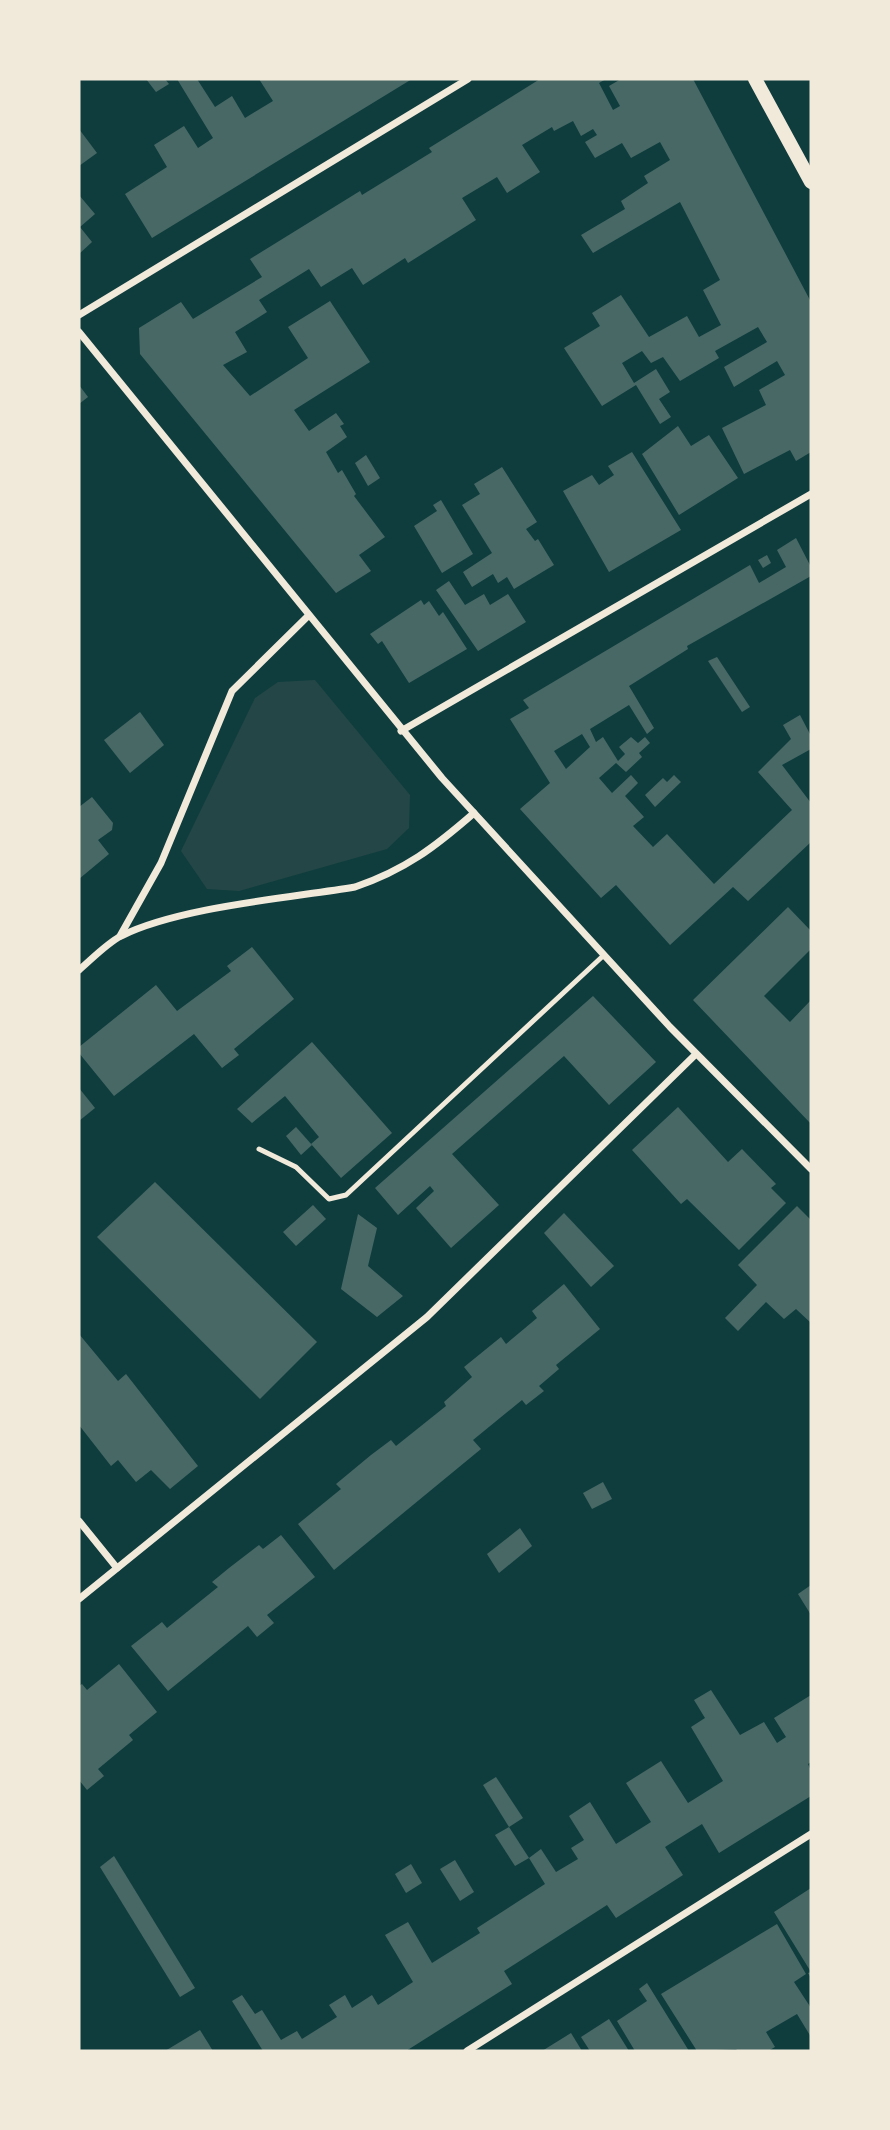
<svg xmlns="http://www.w3.org/2000/svg" width="890" height="2130" viewBox="0 0 890 2130" font-family="'Work Sans',sans-serif">
<rect width="100%" height="100%" fill="#0f3d3e"/>
<!-- green -->
<path fill="#244646" d="M315,680L410,795L409,828L387,849L239,891L207,889L181,851L255,698L278,682Z"/>
<!-- building -->
<g fill="#486865" fill-rule="evenodd">
<path d="M146,79H165L169,84L156,92Z"/>
<path d="M177,79H197L215,107L232,96L245,118L273,101L259,79H412L152,238L125,194L167,167L154,145L184,126L198,148L213,138Z"/>
<path d="M540,79H606L599,83L613,110L620,106L609,86L621,79H693L811,302V452L796,461L790,450L744,474L722,428L766,405L759,390L785,375L777,361L734,387L724,367L767,342L758,327L715,351L719,358L680,381L663,357L651,363L642,351L622,363L634,383L656,369L670,392L659,399L671,417L660,424L636,385L602,406L564,348L600,326L592,313L621,295L649,337L687,316L699,337L721,325L703,290L720,280L680,202L593,253L581,235L625,209L621,201L648,183L644,176L670,160L660,142L631,158L622,143L595,158L585,142L597,135L593,129L581,136L573,121L554,131L552,127L522,145L540,172L507,193L497,177L462,198L476,220L408,263L405,258L363,285L352,268L321,287L309,269L259,300L267,312L235,332L247,352L223,365L250,396L308,358L288,327L330,301L370,362L294,410L309,431L336,413L344,424L340,426L347,437L326,452L338,473L342,470L356,494L354,496L385,537L359,555L371,571L336,593L140,354L139,328L181,302L193,319L262,277L250,259L360,191L362,195L432,152L429,148Z"/>
<path d="M79,129L97,153L79,166Z"/>
<path d="M79,195L95,214L80,227L92,242L79,254Z"/>
<path d="M79,385L88,397L79,404Z"/>
<path d="M678,426L691,446L709,435L738,478L679,515L642,454Z"/>
<path d="M632,452L681,530L609,572L563,491L592,475L599,485L614,475L608,466Z"/>
<path d="M366,455L380,478L368,486L355,463Z"/>
<path d="M502,467L537,522L526,529L535,541L538,539L554,565L514,589L507,577L498,583L493,574L472,587L463,572L492,553L462,505L480,494L474,484Z"/>
<path d="M441,500L473,554L442,573L414,526L437,511L433,505Z"/>
<path d="M796,538L811,567V576L687,646L688,649L629,686L654,728L647,734L629,705L590,729L596,742L603,737L618,761L625,754L619,747L631,737L638,743L645,737L650,743L639,753L642,757L626,772L616,763L599,778L612,793L631,775L638,783L625,796L644,817L633,826L653,847L667,834L714,884L792,810L758,772L791,739L783,725L800,715L811,736V749L782,765L811,803V842L748,901L733,887L670,945L616,885L601,898L520,809L550,783L510,719L529,708L523,700L750,565L759,583L786,567L777,550ZM582,734L590,747L566,769L554,751Z"/>
<path d="M767,555L771,563L763,568L758,560Z"/>
<path d="M449,581L465,605L484,594L490,605L508,594L526,622L478,651L436,590Z"/>
<path d="M421,600L424,605L429,601L439,616L443,612L467,649L409,683L382,641L378,644L370,634Z"/>
<path d="M717,657L750,707L742,712L708,661Z"/>
<path d="M140,712L164,745L130,773L104,740Z"/>
<path d="M674,775L681,782L655,807L645,795L663,778L667,782Z"/>
<path d="M92,797L113,823L112,830L98,840L109,854L79,879V807Z"/>
<path d="M788,907L811,931V949L764,996L790,1022L811,1000V1124L693,1000Z"/>
<path d="M252,947L294,999L234,1049L239,1055L222,1068L194,1034L114,1096L79,1053V1047L156,985L177,1011L231,971L227,966Z"/>
<path d="M593,996L656,1062L609,1105L564,1056L452,1154L499,1205L451,1248L416,1208L434,1191L430,1186L398,1215L375,1188Z"/>
<path d="M312,1042L392,1133L341,1178L311,1144L319,1137L285,1096L252,1123L237,1109Z"/>
<path d="M79,1088L95,1108L79,1121Z"/>
<path d="M678,1107L728,1162L742,1149L776,1184L771,1188L786,1203L739,1250L687,1199L681,1204L632,1150Z"/>
<path d="M296,1127L312,1145L301,1155L286,1136Z"/>
<path d="M155,1182L317,1342L260,1399L97,1237Z"/>
<path d="M313,1205L326,1219L296,1246L283,1232Z"/>
<path d="M797,1206L811,1220V1323L796,1309L784,1319L766,1302L738,1331L725,1318L757,1285L738,1265Z"/>
<path d="M564,1213L614,1266L591,1287L544,1233Z"/>
<path d="M358,1214L377,1228L368,1266L403,1296L377,1317L341,1289Z"/>
<path d="M564,1284L600,1329L556,1365L559,1369L539,1386L544,1391L526,1405L522,1400L473,1440L481,1449L334,1570L298,1524L341,1489L336,1484L371,1455L391,1440L396,1446L446,1406L444,1402L472,1377L464,1367L501,1337L506,1344L537,1318L532,1311Z"/>
<path d="M79,1334L118,1381L126,1374L198,1466L170,1489L151,1470L136,1482L118,1460L111,1466L79,1425Z"/>
<path d="M603,1482L612,1499L592,1509L583,1493Z"/>
<path d="M520,1528L532,1546L499,1573L487,1554Z"/>
<path d="M281,1535L315,1577L267,1615L274,1623L257,1637L248,1626L168,1691L131,1646L162,1622L167,1628L218,1587L212,1582L229,1568L259,1545L263,1549Z"/>
<path d="M811,1585V1615L798,1594Z"/>
<path d="M119,1664L157,1712L129,1735L133,1740L98,1769L104,1776L87,1790L79,1780V1686L82,1684L87,1690Z"/>
<path d="M711,1690L740,1735L764,1722L777,1743L786,1737L774,1718L811,1695V1762L808,1764L811,1771V1796L719,1853L702,1824L665,1847L683,1875L616,1918L607,1905L504,1971L512,1984L406,2051H263L232,2001L242,1995L255,2014L262,2010L281,2040L297,2031L302,2039L337,2017L329,2005L345,1995L352,2008L372,1995L378,2005L413,1982L385,1935L408,1922L432,1963L480,1933L477,1928L545,1884L529,1858L541,1849L556,1872L578,1859L571,1848L584,1840L569,1816L590,1802L616,1844L651,1822L626,1783L661,1761L688,1803L723,1781L691,1727L705,1718L694,1700Z"/>
<path d="M496,1777L523,1818L509,1827L483,1785Z"/>
<path d="M509,1827L529,1858L515,1866L495,1835Z"/>
<path d="M114,1856L195,1988L180,1997L100,1867Z"/>
<path d="M455,1860L474,1892L460,1901L440,1869Z"/>
<path d="M411,1864L422,1883L406,1893L395,1874Z"/>
<path d="M811,1888V1978L808,1973L811,1972L774,1912Z"/>
<path d="M777,1924L806,1974L794,1982L811,2008V2037L797,2014L766,2032L775,2047L768,2051H738L736,2049L697,2051L661,1994Z"/>
<path d="M647,1983L689,2051H635L617,2021L647,2001L639,1989Z"/>
<path d="M609,2019L629,2051H590L581,2037Z"/>
<path d="M200,2030L213,2051H165Z"/>
<path d="M571,2033L582,2051H542Z"/>
</g>
<g fill="none" stroke-linecap="round" stroke-linejoin="round">
<!-- service -->
<path stroke="#f1e9da" stroke-width="5" d="M259,1149L296,1167L329,1199L346,1195L604,955"/>
<!-- minor -->
<g stroke="#f1e9da" stroke-width="7">
<path d="M79,315L468,79"/>
<path d="M79,332L442,778L670,1027L811,1169"/>
<path d="M401,731L811,494"/>
<path d="M120,936L161,863L232,691L308,616"/>
<path d="M79,970C92,959 106,944 121,936C179,907 289,898 355,887C405,870 435,847 474,813"/>
<path d="M79,1521L117,1568"/>
<path d="M79,1599L427,1317L696,1054"/>
<path d="M467,2051L811,1834"/>
</g>
<!-- secondary -->
<path stroke="#f1e9da" stroke-width="14" d="M755,79L811,182"/>
</g>
<!-- border -->
<rect width="890" height="2130" fill="none" stroke="#f1e9da" stroke-width="161"/>
</svg>
